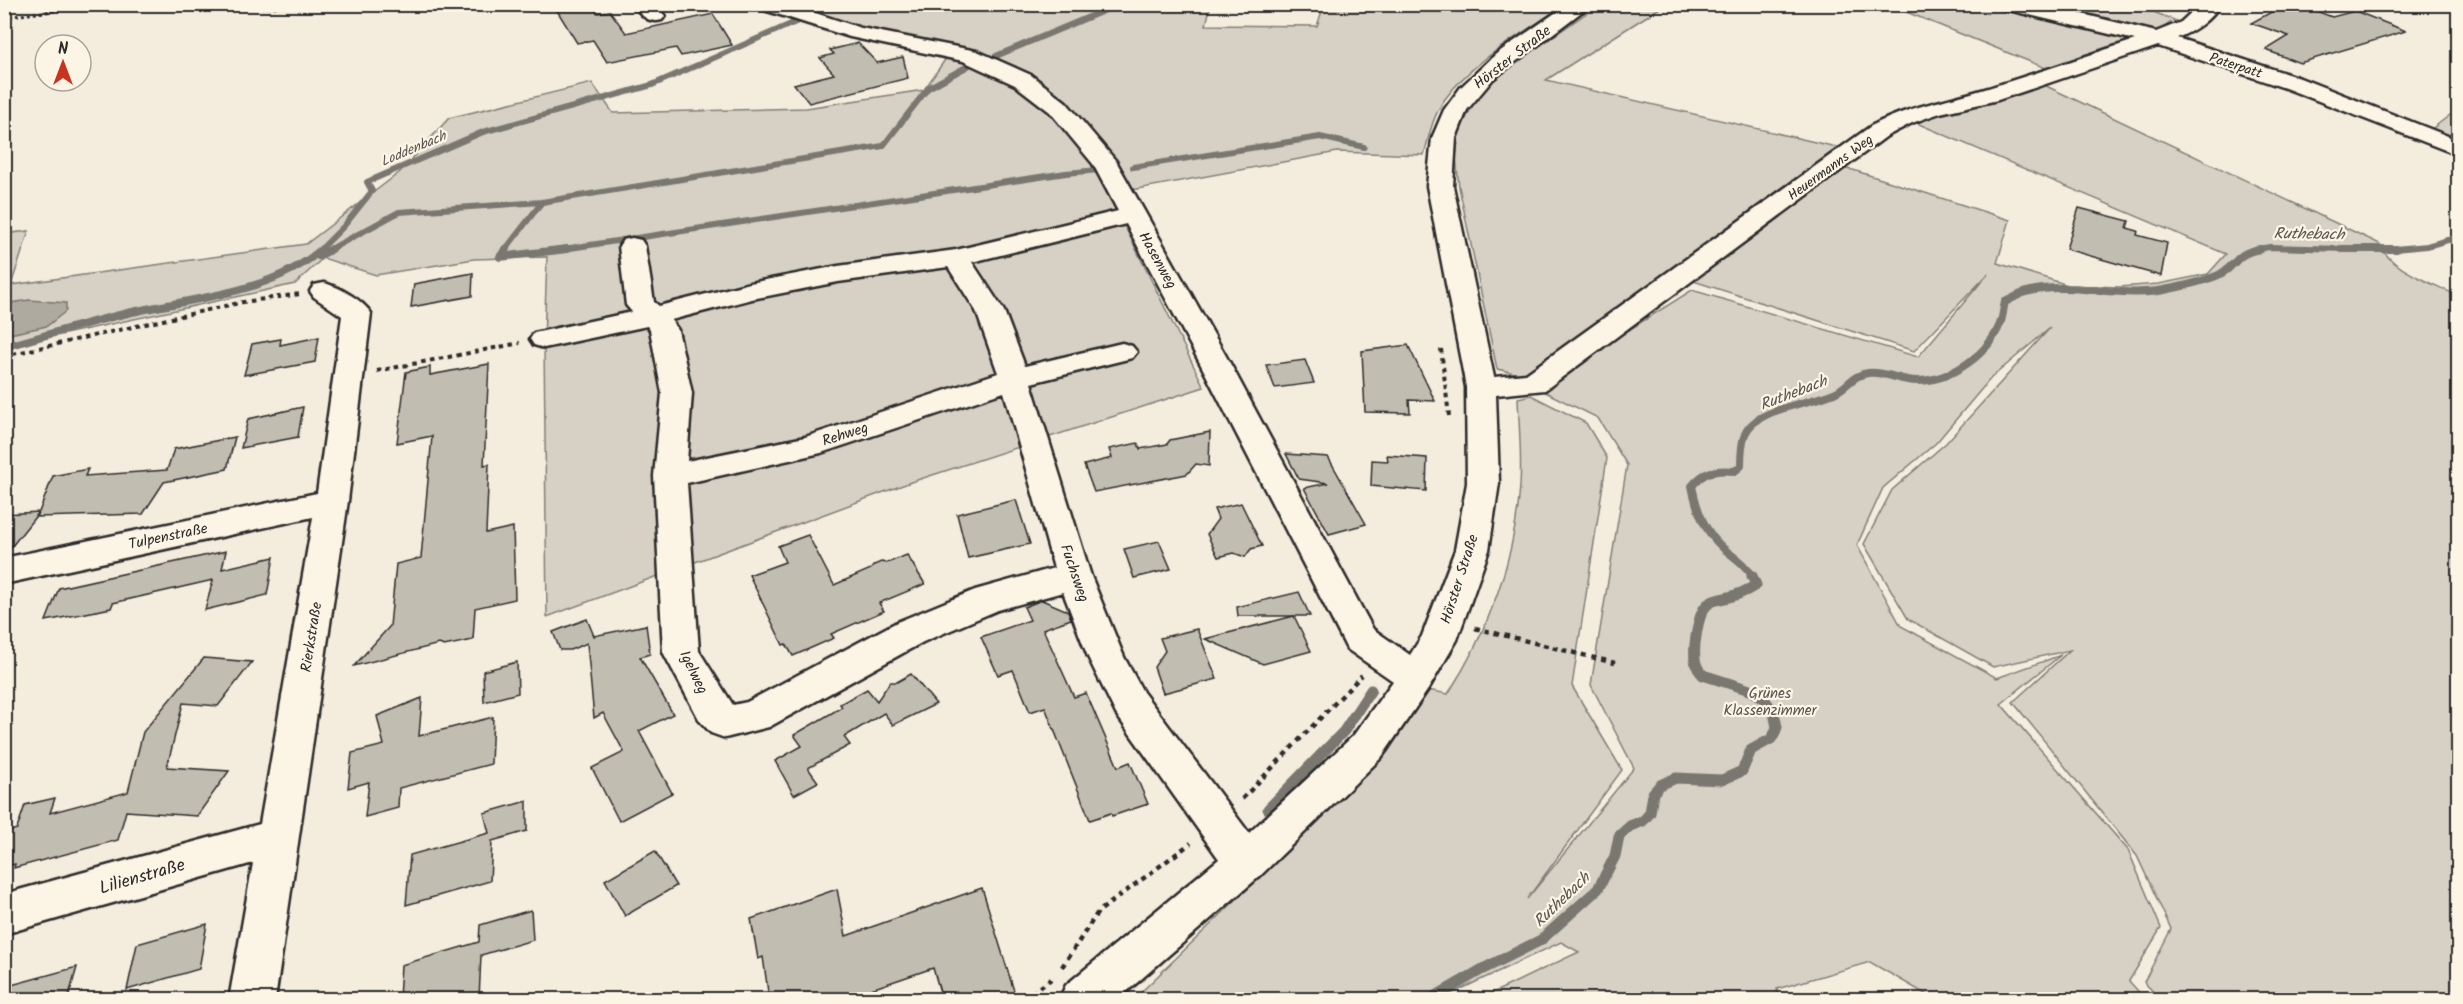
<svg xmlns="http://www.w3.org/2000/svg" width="2463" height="1004" viewBox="0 0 2463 1004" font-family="Kalam,sans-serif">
<rect width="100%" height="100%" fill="#f4edde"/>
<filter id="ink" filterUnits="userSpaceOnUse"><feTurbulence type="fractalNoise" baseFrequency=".0167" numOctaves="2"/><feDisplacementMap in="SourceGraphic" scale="12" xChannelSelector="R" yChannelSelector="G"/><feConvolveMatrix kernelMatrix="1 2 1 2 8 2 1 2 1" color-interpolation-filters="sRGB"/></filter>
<g filter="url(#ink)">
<!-- green -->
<g fill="#d6d1c4" stroke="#807e78" stroke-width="1.5">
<path d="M1211,4L1206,25L1317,26L1324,5H1564C1524,33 1474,59 1445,99C1433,115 1429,136 1424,155L1337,152L1132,190L1037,82L994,58L957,46L951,47L862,31L777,5Z"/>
<path d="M1666,4L1546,80L1841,148L1524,375L1497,369L1459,187L1456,157L1459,132L1474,103L1486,87L1511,66L1598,5Z"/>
<path d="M1889,5H2136L2174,20L2157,32L2148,31L2139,39L2048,69Z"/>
<path d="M949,54L1019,84L1052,110L1094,164L1204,387L911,482L547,617L544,342L547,257L474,259L376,275L323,258L295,284L5,347L4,234L29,231L11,285L306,244L400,172L449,118L592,83L613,113L806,108L924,90Z"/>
<path d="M2042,84L2380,244C2388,269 2435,284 2458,296V999H2160L2144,982L2171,929L2137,856L2013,702L2070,650L1993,667L1908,619L1864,544L1892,490L1946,443L2050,328L1991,378L1936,443L1883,488L1857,545L1901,626L1997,678L2061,655L2001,704L2128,850L2161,928L2129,981L2145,999H1934L1870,962L1777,989L1778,999H1480L1579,952L1561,942L1440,999L1133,1000L1388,752L1428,690L1448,694C1488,632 1515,560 1520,486C1522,457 1519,427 1518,398L1531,395L1586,423L1607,458L1572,686L1622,770L1527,899L1634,768L1591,685L1627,465L1598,418L1537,388L1692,290L1918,357L1988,274L1914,351L1687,279L1838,168L1853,170L2010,220L1997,263L2068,285L2119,287L2159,284L2208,274L2226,254L1914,122L1942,111Z"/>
<path d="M2458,109V143L2429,131Z"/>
</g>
<!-- water -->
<path fill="#afaaa0" stroke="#7a7771" stroke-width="1.5" d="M29,300L66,303V311L47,326L5,335V304Z"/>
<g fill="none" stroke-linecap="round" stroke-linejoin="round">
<!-- stream-far2 -->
<g stroke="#7a7771" stroke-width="6">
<path d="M809,16L832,4"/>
<path d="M996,56L1120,4"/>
<path d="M1133,167L1320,137L1364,147"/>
<path d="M320,250L344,226L372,191L367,182L483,132L652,85L798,21"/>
<path d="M329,250L399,212L542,202L883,146L928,88L968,66"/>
<path d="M505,250L542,202"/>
<path d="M557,250L1066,173L1099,170"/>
<path d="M2251,250L2270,247L2384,250L2427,246L2458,237"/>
</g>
<!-- stream-far1 -->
<g stroke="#7a7771" stroke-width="8">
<path d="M506,249L500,257L567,249"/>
<path d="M2341,249H2396"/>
<path d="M319,256L332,249"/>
<path d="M4,347C47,335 89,322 132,312C195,298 272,293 322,249"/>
<path d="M1753,577C1745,564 1734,557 1723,548C1704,531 1697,510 1692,486C1704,471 1716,469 1735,471L1741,466C1741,456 1741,444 1745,434C1756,408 1809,404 1834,393C1847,388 1852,375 1868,373C1885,371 1900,381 1917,381C1950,381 1988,355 2000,324C2003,317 2003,309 2005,302C2012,299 2019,294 2026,292C2072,280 2122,300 2169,289C2180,287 2213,279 2222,273C2239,263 2234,254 2260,249"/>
</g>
<!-- stream -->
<g stroke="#7a7771" stroke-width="11">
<path d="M1268,809L1344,731L1371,690"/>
<path d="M1429,1000L1481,970L1541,940L1598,889L1615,856L1619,836L1630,826L1643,821L1650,813L1653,793L1660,785L1676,778L1722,780L1742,771L1751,750L1771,739L1774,735L1777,727L1774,713L1765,700L1753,691L1703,675C1694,666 1694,656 1695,644C1702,582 1717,611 1756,585L1752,576"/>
</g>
</g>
<!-- building -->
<g fill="#c2bdb1" stroke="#2b2b2b" stroke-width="1.5">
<path d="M553,4H592L598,13L610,11L626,33L713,14L732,45L681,56L676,48L607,62L593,40L577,43Z"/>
<path d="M2286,4H2298L2332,17L2355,11L2406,31L2300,63L2266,50L2289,36L2251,23Z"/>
<path d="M858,43L877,63L903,57L908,78L809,103L794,84L834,74L820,58L834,54L830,50Z"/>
<path d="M2079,208L2129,221L2127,228L2138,231L2137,235L2167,243L2161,276L2066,249Z"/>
<path d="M473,273L472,296L411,307L414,284Z"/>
<path d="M319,337L315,362L244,375L252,344L281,339L280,345Z"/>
<path d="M1408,345L1435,401L1409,400L1410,413L1365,412L1362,351Z"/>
<path d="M1305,360L1314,383L1275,388L1266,365Z"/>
<path d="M489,364L484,465L489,464L486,533L513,527L515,599L475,608L473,640L444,646L439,644L354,666L390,626L396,564L421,558L432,436L397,443L406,372L430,367V375Z"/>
<path d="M303,407L298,437L241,448L248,419Z"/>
<path d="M1210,432L1209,466L1196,464L1187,474L1094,492L1084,465L1112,458L1109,449L1138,443L1140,449L1167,444L1170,440Z"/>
<path d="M235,437L227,469L164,482L143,514L37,517L39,512L4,556V514L39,512L53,476L88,469L85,476L167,470L174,449Z"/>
<path d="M1286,454L1328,457L1366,524L1329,534L1304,488L1328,483L1299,479Z"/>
<path d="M1387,455L1427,458L1426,491L1371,486L1372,460L1388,461Z"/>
<path d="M1016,500L1030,544L968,558L957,514Z"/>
<path d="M1241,503L1262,546L1251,549L1245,557L1234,553L1218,557L1207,534L1218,519L1214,509Z"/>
<path d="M808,535L834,585L871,569L874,565L881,562L887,563L907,555L925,584L879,603L884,611L831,634L834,638L793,656L786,644L783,645L749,575L785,562L778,546Z"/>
<path d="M1159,541L1171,569L1134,578L1124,549Z"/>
<path d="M226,551L222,569L274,557L267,595L205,610L213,580L113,603L111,608L46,621L59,588Z"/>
<path d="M1299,592L1310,616H1238L1237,607Z"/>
<path d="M1042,600L1068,611L1071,619L1043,629L1074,697L1086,693L1118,767L1130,762L1148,804L1112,816L1111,813L1090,820L1045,707L1030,712L1013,670L998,675L981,637L1030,620L1024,607Z"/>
<path d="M1294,616L1311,651L1263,664L1205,639Z"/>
<path d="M587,619L594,636L646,625L650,654L640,657L673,714L639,731L672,793L619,821L592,768L624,752L603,713L594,718L587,643L570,650H560L553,632Z"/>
<path d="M1197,629L1217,679L1163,693L1154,667L1165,651L1160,638Z"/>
<path d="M204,658L252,662L218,706L183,703L167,767L229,771L197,816L126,811L118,840L14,868L15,864L4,867V833L17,829L25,805L55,798L50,813L128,792L143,732Z"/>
<path d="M517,662L518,693L484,702L483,671Z"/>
<path d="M911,674L936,704L893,725L884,713L844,737L850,745L808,768L818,782L794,795L775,761L802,746L794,735L842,707L840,704L867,689L877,701L890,682H897Z"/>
<path d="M422,698L419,736L493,717L491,764L399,788L398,808L365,817L369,782L348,788L352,753L384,745L377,716Z"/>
<path d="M527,801V831L492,841L490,881L406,905L410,855L489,833L484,813Z"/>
<path d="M655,851L676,886L625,916L605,880Z"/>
<path d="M982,888L1015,994L999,999H942L933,968L842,999H769L763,957L758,959L751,919L837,889L846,936Z"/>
<path d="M531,910L533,940L481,955L479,999H399L401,965L479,942L480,925Z"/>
<path d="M207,924L199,969L127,990L137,944Z"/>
<path d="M77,967L68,999H4V987Z"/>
</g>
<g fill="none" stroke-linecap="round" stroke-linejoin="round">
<defs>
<g id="minor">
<path d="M633,4H655L665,16L662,20C648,24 641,15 633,4Z"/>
<path d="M755,4H788L861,28L977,51L1031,75L1066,102L1116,161L1231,365L1373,629L1410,655L1422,636L1455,550L1467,483L1466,387L1427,186L1432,138L1444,110L1461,87L1496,54L1568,4H1592L1493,79L1467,110L1456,138L1453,186L1494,377L1526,374L1871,126C1912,105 1942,102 1985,89C2035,74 2085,56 2135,40L2000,8L1997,4H2041L2156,32L2181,22L2200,4H2221C2209,21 2196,30 2177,38L2300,78L2458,140V155L2285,88L2158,46L1998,100L1940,113L1912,123L1887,136L1545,390L1496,395L1499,483L1489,550L1457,640L1429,688L1381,758L1261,875L1117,1000H1059L1066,985L1219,859L1116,714L1088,657L1063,592L998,610L923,642L769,727L725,738L711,733L700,721L663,652L654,476L662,393L650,330L647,326L544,348L534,345L530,339L534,333L632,312L626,305L619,246L623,240L632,238L641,240L645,246L654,302L659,306L750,283L838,266L956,250L1118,211L1093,164L1050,112L1015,85L963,61L850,37L758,8ZM1126,224L1201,365L1347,649L1393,681L1353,736L1249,833L1143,692L1124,657L1091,576L1031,383L1132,358L1137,352L1132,346L1122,343L1025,366L1004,311L972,262ZM948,267L976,311L998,373L805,437L687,461L692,393L678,330L671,320L752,299L838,282ZM1004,392L1054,568L975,590L897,622L747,702L733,705L699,651L687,483L821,453Z"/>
<path d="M324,283C340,287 362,300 371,313L348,501L275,1000H229L253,863L4,934V894L260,824L313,517L4,584V558L317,493L342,316L314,297L310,291L314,285Z"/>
</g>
</defs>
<!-- minor casing -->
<use href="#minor" stroke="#2b2b2b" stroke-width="5"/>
<!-- path-far2 -->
<path stroke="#2b2b2b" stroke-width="3" stroke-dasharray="3 3" stroke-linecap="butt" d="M4,17L61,10L444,4"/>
<!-- path-far1 -->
<g stroke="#2b2b2b" stroke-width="4" stroke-dasharray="4.5 4.5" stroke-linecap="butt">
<path d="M1441,349L1449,416"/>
<path d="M4,356L243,302L300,294"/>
<path d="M377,371L520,343"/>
</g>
<!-- path -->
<g stroke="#2b2b2b" stroke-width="4.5" stroke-dasharray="5 5" stroke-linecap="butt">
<path d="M1475,628L1615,663"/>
<path d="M1242,799L1362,675"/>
<path d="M1062,967L1098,912L1191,843"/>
<path d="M1024,1000L1051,979"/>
</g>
<!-- minor -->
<use href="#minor" fill="#fcf5e5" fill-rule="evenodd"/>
</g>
</g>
<g text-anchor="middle" stroke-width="4.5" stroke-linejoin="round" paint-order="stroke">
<!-- far-street labels -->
<g font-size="14" fill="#2b2b2b" stroke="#fcf5e5">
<text transform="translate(2236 65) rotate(18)" y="5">Paterpatt</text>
<text transform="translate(1830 167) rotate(-36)" y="5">Heuermanns Weg</text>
</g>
<!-- far-water labels -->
<g font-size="14" font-style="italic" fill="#595754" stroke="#fcf5e5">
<text transform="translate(413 148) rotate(-23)" y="5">Loddenbach</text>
</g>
<!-- street labels -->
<g font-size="15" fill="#2b2b2b" stroke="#fcf5e5">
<text transform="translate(1512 57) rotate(-38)" y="5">Hörster Straße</text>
<text transform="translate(1158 260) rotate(61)" y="5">Hasenweg</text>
<text transform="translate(845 434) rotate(-18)" y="5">Rehweg</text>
<text transform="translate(168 536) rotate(-12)" y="5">Tulpenstraße</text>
<text transform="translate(1075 573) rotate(71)" y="5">Fuchsweg</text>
<text transform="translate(1459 579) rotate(-72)" y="5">Hörster Straße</text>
<text transform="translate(311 637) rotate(-81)" y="5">Rierkstraße</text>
<text transform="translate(694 672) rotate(64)" y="5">Igelweg</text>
</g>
<!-- park labels -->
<g font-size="15" fill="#565451" stroke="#fcf5e5">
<text x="1770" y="698">Grünes<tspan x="1770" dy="17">Klassenzimmer</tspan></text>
</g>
<!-- water labels -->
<g font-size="16" font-style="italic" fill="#595754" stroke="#fcf5e5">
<text transform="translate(2309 233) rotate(1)" y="6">Ruthebach</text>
<text transform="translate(1793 392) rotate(-21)" y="6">Ruthebach</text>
<text transform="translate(1561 899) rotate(-44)" y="6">Ruthebach</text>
</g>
<!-- near-street labels -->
<g font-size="18" fill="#2b2b2b" stroke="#fcf5e5">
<text transform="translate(142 876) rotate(-16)" y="6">Lilienstraße</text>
</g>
</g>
<!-- margin -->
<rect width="2463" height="1004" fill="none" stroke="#fcf5e5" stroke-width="24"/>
<rect x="12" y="12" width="2439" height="980" fill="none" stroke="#2b2b2b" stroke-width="2" filter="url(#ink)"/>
<!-- north arrow -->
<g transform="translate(63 63)"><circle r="28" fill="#fcf5e5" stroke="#a8a49b" stroke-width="1.5"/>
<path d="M0-4.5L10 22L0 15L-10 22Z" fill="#c8321e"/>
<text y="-9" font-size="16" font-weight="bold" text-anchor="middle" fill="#2b2b2b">N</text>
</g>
</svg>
